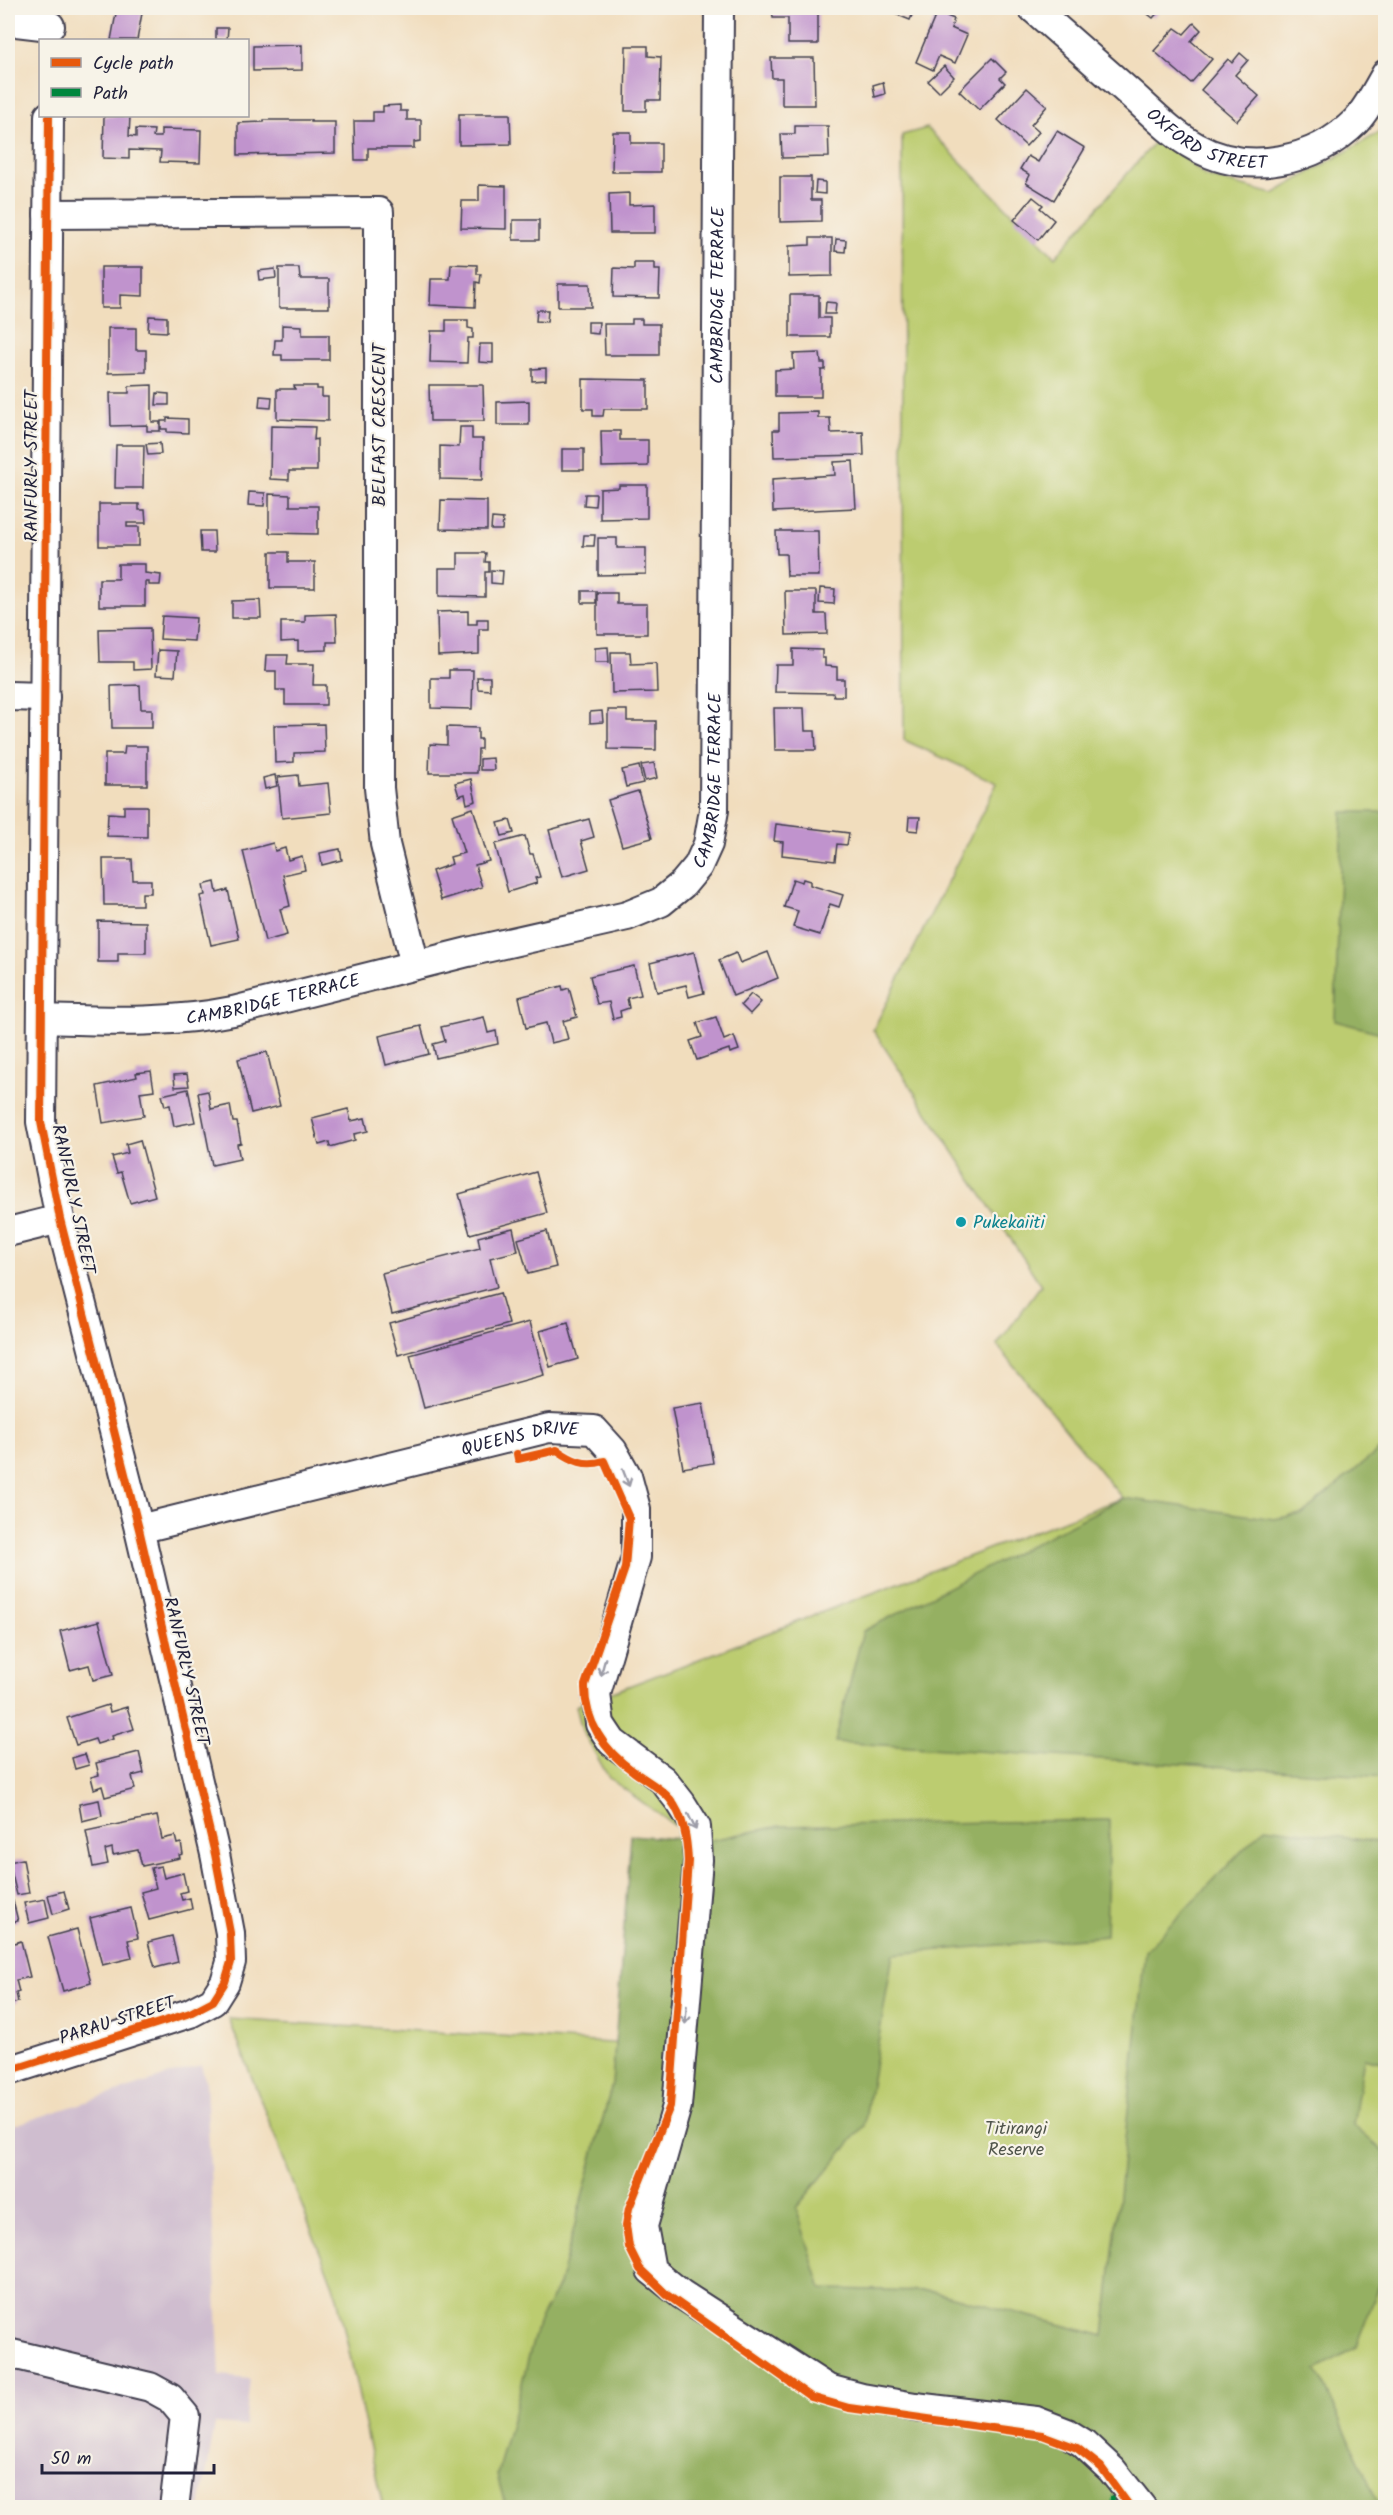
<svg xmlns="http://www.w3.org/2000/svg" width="1393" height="2515" viewBox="0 0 1393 2515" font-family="Kalam,sans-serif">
<rect width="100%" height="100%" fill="#f7f3e8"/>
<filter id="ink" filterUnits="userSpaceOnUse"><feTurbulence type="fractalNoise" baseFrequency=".0167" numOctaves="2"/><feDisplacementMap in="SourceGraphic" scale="12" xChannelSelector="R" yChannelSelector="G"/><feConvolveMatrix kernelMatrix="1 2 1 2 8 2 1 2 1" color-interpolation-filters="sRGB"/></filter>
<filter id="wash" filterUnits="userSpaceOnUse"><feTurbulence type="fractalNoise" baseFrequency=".008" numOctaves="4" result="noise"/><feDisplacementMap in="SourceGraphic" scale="24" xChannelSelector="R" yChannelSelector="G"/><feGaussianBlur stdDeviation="1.35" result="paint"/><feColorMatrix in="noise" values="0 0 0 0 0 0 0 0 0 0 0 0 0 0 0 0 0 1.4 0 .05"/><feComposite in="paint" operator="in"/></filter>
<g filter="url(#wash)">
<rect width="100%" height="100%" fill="#f1ddbd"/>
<!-- industrial -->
<path fill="#cfbdcf" d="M201,2065L206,2083L220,2376L250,2379L245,2426L215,2424L200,2507H8V2127Z"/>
<!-- green -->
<path fill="#bccc6f" stroke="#6f7755" stroke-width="1.5" d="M927,128L1055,257L1160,136L1205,176L1273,194L1385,129V2507H383L337,2296L229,2019L658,2046L678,1828L609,1778L582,1730L576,1706L1122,1498L997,1345L1041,1285L873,1030L997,783L904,740L902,135Z"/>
<!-- forest -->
<g fill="#95b062" stroke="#5c694e" stroke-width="1.5">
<path d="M1342,812H1385V1034L1335,1021Z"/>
<path d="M1385,1445V1777L835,1742L863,1631L1123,1498L1274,1519L1302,1514Z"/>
<path d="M1109,1820L1106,1936L893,1954L864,2126L796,2208L822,2289L933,2291L1104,2336L1145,1951L1265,1827L1385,1843V2063L1364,2058L1353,2125L1385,2153V2270L1356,2347L1317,2369L1380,2507L506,2508L497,2475L538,2323L559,2285L612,2084L631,1835L706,1841L780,1826Z"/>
</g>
<g id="blocks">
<!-- building -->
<g fill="#c093cd">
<path d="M117,8H143L137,40H111Z"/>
<path d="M772,8H818V44H788V18H773Z"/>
<path d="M880,8H915L910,20Z"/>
<path d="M1140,8H1162L1153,18Z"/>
<path d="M937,12L954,19L951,28L967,35L955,63L939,56L933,70L916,62Z"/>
<path d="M1194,23L1201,30L1191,41L1212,59L1191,83L1154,51L1175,28L1184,34Z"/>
<path d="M216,28H228L227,40H216Z"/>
<path d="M302,45V70L253,71V46Z"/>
<path d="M626,46H648V56L661,57L660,100H646V111H625Z"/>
<path d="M1240,53L1248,60L1235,75L1259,96L1237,121L1201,90L1228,59L1232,63Z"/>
<path d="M771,58H814L815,105H782V78H772Z"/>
<path d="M992,58L1006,72L1000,78L1005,83L979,110L959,91Z"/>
<path d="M944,66L954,77L939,92L928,81Z"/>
<path d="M883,82L885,94L875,97L873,85Z"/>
<path d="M1027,88L1047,106L1031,125L1039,132L1026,146L998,120Z"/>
<path d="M400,105V111H407V120H421V141L414,142V148H368V160H355L354,121H373V112H383V106Z"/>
<path d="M459,114H510L511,144L459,145Z"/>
<path d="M104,116H130L129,136L136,137V129L154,130L153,137H161V129L201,130L200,163L160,162L161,151L129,150V159L103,158Z"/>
<path d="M264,120H311V122H335V153L238,155V123L264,122Z"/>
<path d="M795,126H828L829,157L782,158L781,134H795Z"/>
<path d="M1057,131L1085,148L1054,200L1026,183L1030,175L1020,169L1028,156L1038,162Z"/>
<path d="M613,132H631V143H661V172H612Z"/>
<path d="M780,177H811V200H821V221L780,222Z"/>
<path d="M816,181L825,182V194L815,193Z"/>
<path d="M479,185L506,186V229L461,228L462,201H479Z"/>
<path d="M629,193V205L655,204V233H610L609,194Z"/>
<path d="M1033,197L1043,205L1040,208L1054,220L1038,240L1014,220Z"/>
<rect x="513" y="220" width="26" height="20"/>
<path d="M810,238H832V276L789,277V246L810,245Z"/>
<path d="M836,239L846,240L845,252L835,251Z"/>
<path d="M634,263H655V270H660L659,298L613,297L614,268L634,269Z"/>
<path d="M451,264L477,265V274H481L480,283L476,282L475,307L430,305L431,279H450Z"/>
<path d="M101,267H143V296L120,295V308H101Z"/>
<path d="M279,268H299L300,279H329V308H279Z"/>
<path d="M275,269L276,278L259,280L258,271Z"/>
<path d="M558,284H590L591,307H558Z"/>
<path d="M790,295H819V318H830V337H790Z"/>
<path d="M826,302L836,303L835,314H825Z"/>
<path d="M537,310H548L547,322L536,321Z"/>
<path d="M149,316L167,317V332L148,331Z"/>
<path d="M632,319H642V324H659V355H605L604,324H632Z"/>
<path d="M446,320H468V328L473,329V338H468L467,363L430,362L431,331H446Z"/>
<path d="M588,322H599L598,334L588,333Z"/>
<path d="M282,325L302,326V335H329V360H282V355H274L275,340H282Z"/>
<path d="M108,328H136V350H146V372L108,373Z"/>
<path d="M480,344H493V363L479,362Z"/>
<path d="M820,353L821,363H825V370H821V397H775V370L794,369L793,354Z"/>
<path d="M546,368V380L532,381V369Z"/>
<path d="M583,379L648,380V409H604L603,416H593V409H583Z"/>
<path d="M152,385V422H160V431H147V425L111,426L110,393H129V386Z"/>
<path d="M429,385H483L484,421H430Z"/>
<path d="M294,386H317V389H322V397H328V421L277,419V389H295Z"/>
<path d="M157,393L169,394V405H156Z"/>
<path d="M260,396L272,397L271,408L259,407Z"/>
<path d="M529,401V425H497V402Z"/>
<path d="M818,412V418H830L831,433L863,432L864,455L774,457L773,430H779V413Z"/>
<path d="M167,418L188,419V433L167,432V429H161V421H167Z"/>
<path d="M271,426L315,427L314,440L317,439V471H289V480L270,479Z"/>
<path d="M460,427H472V439H483L482,480L440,479V446L459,447Z"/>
<path d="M601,431H620V440H648V466L602,467Z"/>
<path d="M160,443L161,454L148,455L146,444Z"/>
<path d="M116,445H144L143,488H115Z"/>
<rect x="562" y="449" width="22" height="21"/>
<path d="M853,461L856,508L773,512L772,479L835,475L834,462Z"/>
<path d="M619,485H647V518L600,519V489L619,488Z"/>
<path d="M249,492L265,493L264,506L248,505Z"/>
<path d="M269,494L290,495V506H318V534L269,533Z"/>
<path d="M585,494H596L595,506L584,505Z"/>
<path d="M441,500L487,501V530L440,529Z"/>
<path d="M99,504H139V510H145L146,523H127V527H139V546H99Z"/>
<path d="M492,518L503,519L502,530H491Z"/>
<path d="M200,531H214L215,552H201Z"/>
<path d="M776,531H818L819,576H787L786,554H777Z"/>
<path d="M584,535H595L594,546H583Z"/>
<path d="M598,538H617V548H646V574L598,575Z"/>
<path d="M270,552H288V562H315V588H270Z"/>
<path d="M458,553H486L485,562H489V572H485V597L439,596V568H458Z"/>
<path d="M118,564H145V573L161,575L160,585H149V582H145V606H99V579H118Z"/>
<path d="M491,570L503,571L502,584L491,583Z"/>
<path d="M820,588L835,589L834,604L819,603Z"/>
<rect x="582" y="591" width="14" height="12"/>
<path d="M785,591H816V614H826L827,634L786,635Z"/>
<path d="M597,593H617V604H647V634H597Z"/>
<path d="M260,600L261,618H232V601Z"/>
<path d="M468,611V624H477V619H488V629H479V654L438,656L437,612Z"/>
<path d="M336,614L337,642H327V650L298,651V641L281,642V622H305V615Z"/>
<path d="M162,616L196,618L194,641L160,639Z"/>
<path d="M150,628L151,669L133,670V662H100L99,629Z"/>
<path d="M608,647L609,662H595V648Z"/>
<path d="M793,649L822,650V658H825V666L837,667V679H844V696H834L833,693L775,692L776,665H793Z"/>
<path d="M158,650L177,651L175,676L156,675Z"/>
<path d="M611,652H630L631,664L656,663L657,692L612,693Z"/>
<path d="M266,655H288L287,664H314L313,685H326V705H285V690H276V671H265Z"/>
<path d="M449,670H473L472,709L431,708V678H449Z"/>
<path d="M477,677H490V690L478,689Z"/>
<path d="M140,685L141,709H152V728H112L111,686Z"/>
<path d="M774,708H804L805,731H815L816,750H775Z"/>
<path d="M608,710H627V721H656V750L608,749Z"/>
<path d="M602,711L603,722L590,723V712Z"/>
<path d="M324,724L325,752L294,753V762L275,763L274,725Z"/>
<path d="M447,727L478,728V739H481V749H478L477,773H429L430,744L447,745Z"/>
<path d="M125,746H147V785H105V754H124Z"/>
<path d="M493,758L494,770H480V759Z"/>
<path d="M654,763L657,778L645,781L641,765Z"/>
<path d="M639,766L643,783L626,787L622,770Z"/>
<path d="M275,775L277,786L265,789L263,778Z"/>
<path d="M298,775L299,786L328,783L331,813L282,818L278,777Z"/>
<path d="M471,779L476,801L467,804L465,794L459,796L455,783Z"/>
<path d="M638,791L652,838L622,846L608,800Z"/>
<path d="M124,806H147V837L107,836L108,813L124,814Z"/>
<path d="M473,808L489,861L475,865L482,887L441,900L432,871L452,864L450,857L464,853L452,815Z"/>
<path d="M909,817H920L918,831L908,830Z"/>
<path d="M589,819L594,837L581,841L589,869L562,877L549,830Z"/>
<path d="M510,820L514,833L502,836L498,823Z"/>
<path d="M776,824L849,833L847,845L837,844L835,861L782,855L783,842L774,841Z"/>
<path d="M525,836L530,854H533L540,877L535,878L537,883L508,892L495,844Z"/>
<path d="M273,843L275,851L285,848L288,860L302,856L305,870L283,875L290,906L280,909L287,935L265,941L243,851Z"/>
<path d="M340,849L342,860L322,865L320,853Z"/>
<path d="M103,859H132L133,880H151V893H142V905H104Z"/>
<path d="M793,879L802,882L803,879L810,881V885L843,895L839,907L830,904L820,935L793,927L798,911L784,907Z"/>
<path d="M215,882L217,893L228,890L239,939L211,945L200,896L205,895L203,885Z"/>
<path d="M98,921L146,922V953H118V962H98Z"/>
<path d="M694,952L704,993L689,997L686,985L657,992L650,963Z"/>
<path d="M768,952L778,978L733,996L719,960L736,953L740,963Z"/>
<path d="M634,966L641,995L627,998L629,1008L620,1011L621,1017L613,1019L609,1002L597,1004L590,976Z"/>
<path d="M562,986L563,990L569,988L577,1017L563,1021L568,1039L551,1043L546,1023L526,1028L519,997Z"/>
<path d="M751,994L761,1002L750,1014L741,1005Z"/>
<path d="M484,1017L488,1033L496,1031L498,1044L436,1058L433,1044L445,1041L441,1027Z"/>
<path d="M716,1017L724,1040L734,1036L739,1050L730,1053L729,1049L697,1060L690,1041L702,1037L697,1023Z"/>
<path d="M421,1026L429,1054L386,1065L379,1036Z"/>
<path d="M267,1052L280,1106L251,1113L238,1059Z"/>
<path d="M151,1071L154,1090L140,1092L144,1116L103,1123L97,1086L137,1077L136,1073Z"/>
<path d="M187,1074L189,1086L175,1087L174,1075Z"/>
<path d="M188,1089L195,1122L174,1126L170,1105L165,1106L162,1095Z"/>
<path d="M208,1091L211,1109L230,1105L233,1122H237L241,1143L237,1144L240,1159L212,1165L198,1093Z"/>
<path d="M348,1109L351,1121L365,1118L368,1131L354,1134L355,1140L330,1147L329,1142L319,1145L312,1118Z"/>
<path d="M140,1140L155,1196L130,1203L121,1172L117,1173L112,1157L128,1153L126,1144Z"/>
<path d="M536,1172L547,1213L470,1234L459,1194Z"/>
<path d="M513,1228L518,1251L490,1258L497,1287L392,1314L382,1273L480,1248L478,1237Z"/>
<path d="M547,1231L556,1267L528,1274L518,1239Z"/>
<path d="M500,1293L509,1324L398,1355L389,1323Z"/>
<path d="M530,1322L544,1375L424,1408L410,1355Z"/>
<path d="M568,1323L578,1359L550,1367L540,1331Z"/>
<path d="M703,1403L713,1463L683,1468L672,1408Z"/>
<path d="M99,1621L113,1675L93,1680L89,1665L70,1670L60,1631Z"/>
<path d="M108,1705L110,1712L127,1707L134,1729L112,1736L113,1739L97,1744L95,1739L76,1745L67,1718Z"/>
<path d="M139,1752L144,1773L132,1776L135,1789L105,1797L102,1786L94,1789L91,1777L99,1775L96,1763Z"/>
<path d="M85,1754L89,1765L75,1769L72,1758Z"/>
<path d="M99,1800L102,1816L82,1821L79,1804Z"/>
<path d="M157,1816L162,1839L175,1836L177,1844L181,1843L183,1854L179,1855L180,1858L142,1866L138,1850L113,1855L112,1848L105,1850L108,1864L93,1867L86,1831Z"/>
<path d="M23,1859L29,1893L17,1895L9,1862Z"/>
<path d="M161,1866L164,1878L183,1873L187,1891L180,1893L182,1900L190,1898L192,1909L149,1920L141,1892L156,1888L151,1868Z"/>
<path d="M64,1891L69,1909L53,1914L48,1895Z"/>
<path d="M45,1899L49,1918L29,1923L24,1903Z"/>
<path d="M13,1901L18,1921L8,1923V1902Z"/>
<path d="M131,1908L138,1938L128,1940L132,1958L102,1965L90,1918Z"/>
<path d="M77,1929L91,1983L63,1991L48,1937Z"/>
<path d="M172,1936L178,1962L155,1968L148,1942Z"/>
<path d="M21,1941L30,1977L16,1980L19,1992L16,1993L18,2002L8,2005V1945Z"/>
</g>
</g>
</g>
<g filter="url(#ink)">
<use href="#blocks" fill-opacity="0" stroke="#413e4e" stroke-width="1.5"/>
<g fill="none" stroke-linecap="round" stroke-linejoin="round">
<defs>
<g id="minor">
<path id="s1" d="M1033,8C1066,37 1099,66 1132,95C1152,113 1172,134 1196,147C1248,176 1315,162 1356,121C1368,108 1377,90 1386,74"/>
<path d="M8,21L50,26"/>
<path d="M48,214L379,212V788L385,844L415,965"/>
<path d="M8,696L45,697"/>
<path id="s2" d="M43,1019C109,1021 168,1024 233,1011L468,952L627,916L661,902L683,884L698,866L708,844L714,810L719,8"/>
<path d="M8,1232L60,1219"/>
<path id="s3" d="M139,1529L549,1428L594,1430L613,1451L627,1476L636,1509V1557L596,1694L600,1724L612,1742L663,1780L681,1803L696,1827L698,1860L677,2106L643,2226L651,2270L681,2294L828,2389L862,2398L915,2407L1036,2421L1067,2433L1083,2443L1112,2470L1142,2508"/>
<path d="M8,2071L190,2013L213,2001L225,1982L231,1962L230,1933L215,1854L139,1529L60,1219L41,1122L49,116"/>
<path d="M8,2353L150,2387L170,2398L185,2416L174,2508"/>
</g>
</defs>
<!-- minor casing -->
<use href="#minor" stroke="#413e4e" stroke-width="32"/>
<!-- minor -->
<use href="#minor" stroke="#fff" stroke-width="28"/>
<!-- quiet -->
<path stroke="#00873e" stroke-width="6" stroke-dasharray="12 6" stroke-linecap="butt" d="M1111,2508L1113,2484"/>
<defs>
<g id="cycleway">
<path d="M517,1454L518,1459L557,1450C573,1461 585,1467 604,1461L629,1518L625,1568L585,1685C584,1720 604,1751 633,1771C645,1780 660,1787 670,1799C684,1817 687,1839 688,1861L670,2106L629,2208L626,2225L629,2247L640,2269L667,2295L811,2397L849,2408L1042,2435L1077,2448L1101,2467L1131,2508"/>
<path d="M8,2071L190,2013L213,2001L225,1982L231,1962L230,1933L215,1854L139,1529L60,1219L41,1122L49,116"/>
</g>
</defs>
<!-- cycleway casing -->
<use href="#cycleway" stroke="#f7f3e8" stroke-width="11"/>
<!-- cycleway -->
<use href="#cycleway" stroke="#e8590c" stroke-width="8"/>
</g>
<!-- one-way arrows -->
<defs><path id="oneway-shaft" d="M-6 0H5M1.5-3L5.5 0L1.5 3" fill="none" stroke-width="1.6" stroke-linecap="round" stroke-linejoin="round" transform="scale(1.5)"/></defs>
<g stroke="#9c9ca7">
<use href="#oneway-shaft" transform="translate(626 1478) rotate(69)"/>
<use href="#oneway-shaft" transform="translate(603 1667) rotate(105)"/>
<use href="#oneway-shaft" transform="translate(692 1822) rotate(64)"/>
<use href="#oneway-shaft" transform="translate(686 2015) rotate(94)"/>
</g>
</g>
<!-- markers -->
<circle fill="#0f9aa8" stroke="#f7f3e8" stroke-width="2" cx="961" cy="1222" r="6"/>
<g text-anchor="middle" stroke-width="4.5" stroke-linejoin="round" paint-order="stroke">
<!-- street labels -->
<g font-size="18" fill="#22223b" stroke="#f7f3e8">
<text dy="6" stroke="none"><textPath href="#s1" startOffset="222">OXFORD STREET</textPath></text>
<text dy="6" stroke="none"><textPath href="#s2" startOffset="1258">CAMBRIDGE TERRACE</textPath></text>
<text transform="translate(379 425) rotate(-90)" y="6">BELFAST CRESCENT</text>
<text transform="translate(31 466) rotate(-90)" y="6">RANFURLY STREET</text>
<text dy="6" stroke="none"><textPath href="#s2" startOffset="772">CAMBRIDGE TERRACE</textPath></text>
<text dy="6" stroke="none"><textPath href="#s2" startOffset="232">CAMBRIDGE TERRACE</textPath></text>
<text transform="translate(74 1199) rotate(78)" y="6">RANFURLY STREET</text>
<text dy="6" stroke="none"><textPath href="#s3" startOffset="392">QUEENS DRIVE</textPath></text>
<text transform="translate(187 1671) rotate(77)" y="6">RANFURLY STREET</text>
<text transform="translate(117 2020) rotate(-18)" y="6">PARAU STREET</text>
</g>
<!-- culture labels -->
<g font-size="18" fill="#0d838f" stroke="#f7f3e8" text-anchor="start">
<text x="973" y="1228">Pukekaiiti</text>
</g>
<!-- park labels -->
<g font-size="18" fill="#50554b" stroke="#f7f3e8">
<text x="1016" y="2134">Titirangi<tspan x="1016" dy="21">Reserve</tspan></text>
</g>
</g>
<!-- margin -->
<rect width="1393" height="2515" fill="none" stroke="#f7f3e8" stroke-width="30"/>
<!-- legend -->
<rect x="39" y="39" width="210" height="78" fill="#f7f3e8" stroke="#a29fa3" stroke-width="1.5"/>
<rect x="51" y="58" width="30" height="9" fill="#e8590c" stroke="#a29fa3" stroke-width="1.5"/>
<text x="93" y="69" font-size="18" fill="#22223b">Cycle path</text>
<rect x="51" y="88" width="30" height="9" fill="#00873e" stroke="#a29fa3" stroke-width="1.5"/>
<text x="93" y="99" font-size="18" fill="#22223b">Path</text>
<!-- scale -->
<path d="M42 2464v9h172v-9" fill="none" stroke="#22223b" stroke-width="3"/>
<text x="51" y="2464" font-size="18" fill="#22223b" stroke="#f7f3e8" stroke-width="4.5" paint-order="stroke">50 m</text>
</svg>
